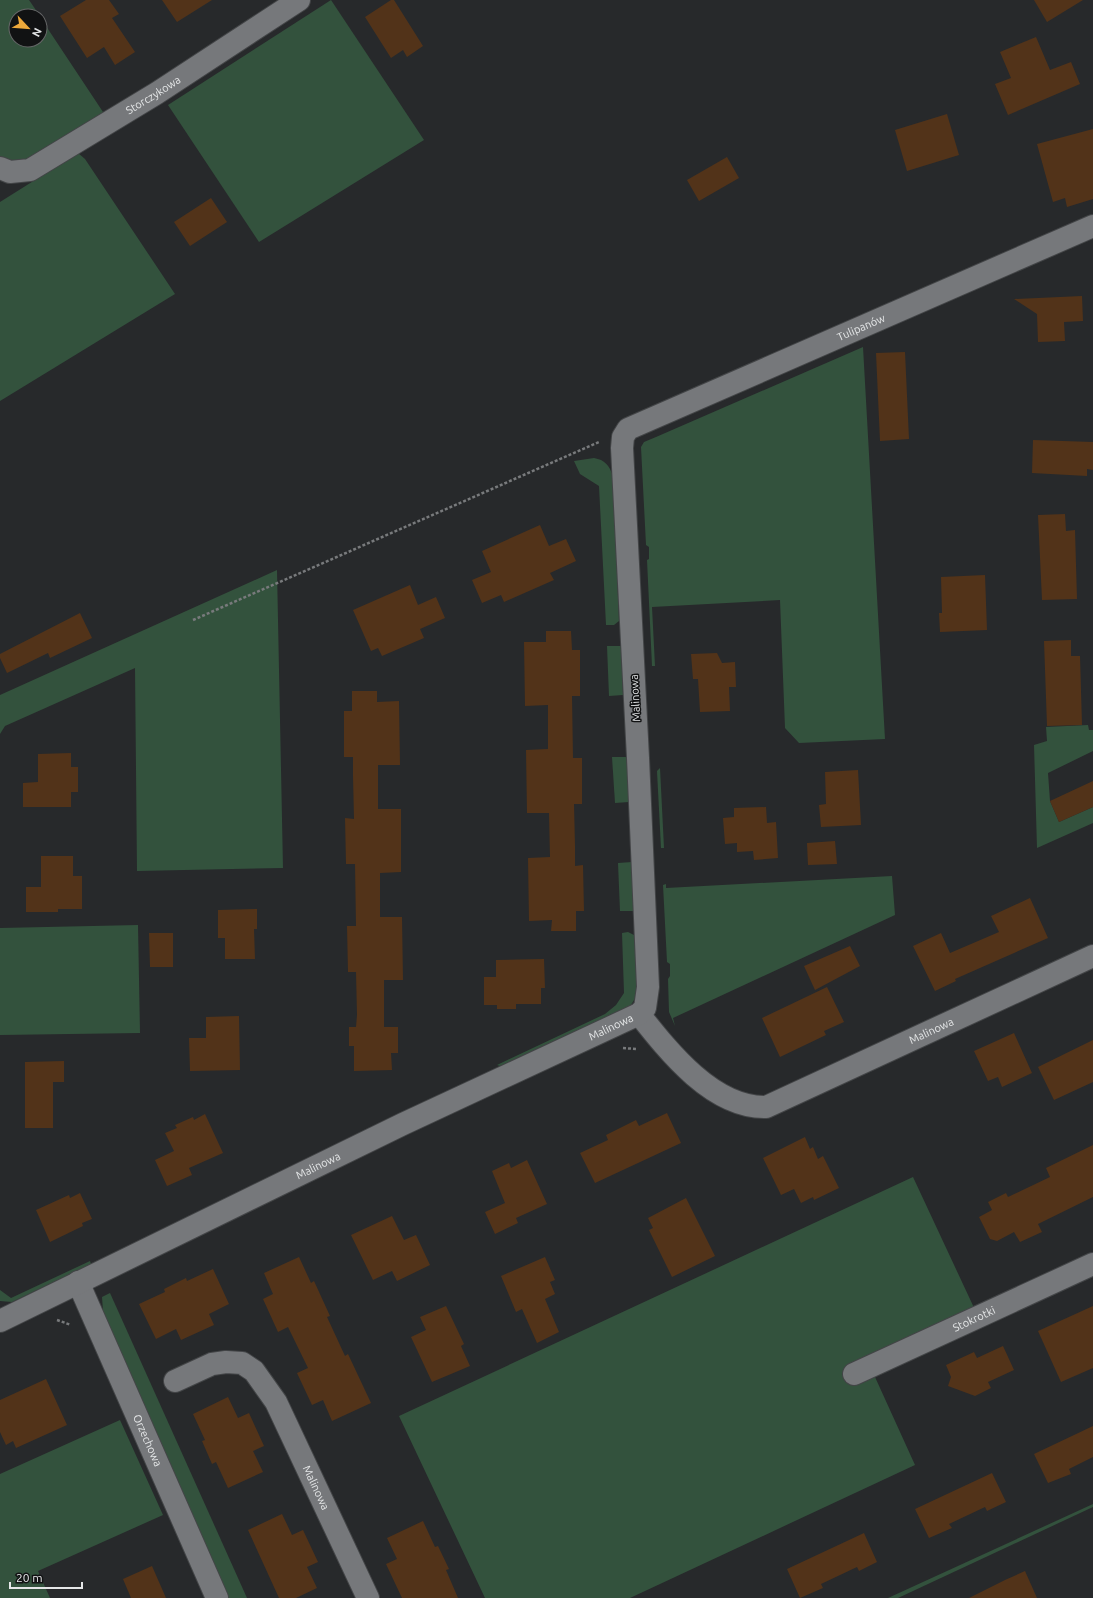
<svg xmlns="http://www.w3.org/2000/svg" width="1093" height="1598" viewBox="0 0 1093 1598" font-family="Ubuntu,sans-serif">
<rect width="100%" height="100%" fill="#27292b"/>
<!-- green -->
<g fill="#33523d">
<path d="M0,0H29L40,16H16V40H40V17L105,115L28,162L9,163L0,158Z"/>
<path d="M331,0L424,140L259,242L168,105Z"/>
<path d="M78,153L85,159L175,294L0,401V202Z"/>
<path d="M863,347L885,739L799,743L785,728L780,600L652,607L655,666H652L647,560L649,559V547L646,545L641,447L644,442L656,437Z"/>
<path d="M594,458C605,460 609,465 613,476L619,621L614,625H606L599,486L580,474L574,461Z"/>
<path d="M277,570L283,868L137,871L135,668L5,726L0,734V695Z"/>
<path d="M607,646H621L623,695L609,696Z"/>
<path d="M1088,725L1089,730H1093V751L1048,773L1050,801L1059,822L1093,807V823L1037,848L1034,745L1047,741L1046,727Z"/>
<path d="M612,757H627L629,802L615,803Z"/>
<path d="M660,768L664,848H661L657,771Z"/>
<path d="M632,862L634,911H620L618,863Z"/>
<path d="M892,876L895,915L673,1018L675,1026L669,1012L668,979L670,976V964L667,962L663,885L666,884V888Z"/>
<path d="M138,925L140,1033L0,1035V928Z"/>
<path d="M628,932L636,936C637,957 645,989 630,1006L500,1066L497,1065L605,1014L616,1005L624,993L622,933Z"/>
<path d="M913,1177L983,1327L875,1377L915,1465L630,1598H485L399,1416Z"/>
<path d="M90,1261L91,1264L12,1302L0,1301V1290L11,1298Z"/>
<path d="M110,1293L247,1598H226L103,1311L102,1297Z"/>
<path d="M120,1420L163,1515L38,1571L50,1598H0V1474Z"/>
<path d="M1093,1504V1507L898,1598H888Z"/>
</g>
<!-- building -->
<g fill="#523319">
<path d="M86,0H109L119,14L112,18L135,52L115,65L104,47L87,58L60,16Z"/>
<path d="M162,0H212L177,22Z"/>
<path d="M391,0H394L423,46L407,57L403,50L391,58L365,17Z"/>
<path d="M1034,0H1083L1047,22Z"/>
<path d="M1036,37L1050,70L1071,62L1080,84L1008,115L995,84L1011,78L1000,52Z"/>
<path d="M947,114L959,155L907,171L895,130Z"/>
<path d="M1093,129V199L1067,207L1065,198L1053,202L1037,144Z"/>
<path d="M727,157L739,178L699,201L687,180Z"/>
<path d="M211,198L227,222L190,246L174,222Z"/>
<path d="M1082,296L1083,321L1064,322L1065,341L1038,342L1037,314L1014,299Z"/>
<path d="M905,352L909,439L880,441L876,353Z"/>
<path d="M1033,440L1093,442V470L1087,469V476L1032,473Z"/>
<path d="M1065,514L1066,531L1075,530L1077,599L1042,600L1038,515Z"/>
<path d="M540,525L549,546L566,539L576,561L550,573L554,580L504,602L501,595L482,603L472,580L491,572L482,551Z"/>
<path d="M985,575L987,630L940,632L939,613H942L941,577Z"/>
<path d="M410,585L418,605L436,597L445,618L420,629L424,638L382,656L378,648L371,651L353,610Z"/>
<path d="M80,613L92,638L50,658L48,653L7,673L0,658V654Z"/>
<path d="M546,631H571L572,650H580V696H572L573,758H582V804H574L575,846V866L583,865L584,911H576V931H551L552,920L529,921L528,858L550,857L549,813H527L526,750L548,749V705L525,706L524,642H546Z"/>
<path d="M1071,640V656H1080L1082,725L1047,726L1044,641Z"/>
<path d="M717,653L722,663L735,662L736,687H729L730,711L700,712L698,679H693L691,654Z"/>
<path d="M352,691H377V702L399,701L400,765H378V809H401V872L380,873V917H402L403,980H384V1027H398V1053H391L392,1070L354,1071V1046H349V1027H356L357,1015L356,972H348L347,926H356L355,864H346L345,818L354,819L353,776V757H344V711H352Z"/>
<path d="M71,753V767H78V792H71V807H23V783L38,782V754Z"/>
<path d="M858,770L861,825L821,827L819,805L826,804L825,772Z"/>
<path d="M1093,781V807L1059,822L1050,801Z"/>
<path d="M766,807L767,823L776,822L778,858L754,860L753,851L737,852V843L725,844L723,818L734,817V808Z"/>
<path d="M835,841L837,864L808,865L807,843Z"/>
<path d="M41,856H73V876H82V909H58V912H26V887H41Z"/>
<path d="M1030,898L1048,938L955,979L956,981L935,991L913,946L941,933L950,953L999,932L991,916Z"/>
<path d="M257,909V929H254L255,959H225V938H218V910Z"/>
<path d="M149,933H173V967H150Z"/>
<path d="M850,946L860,966L815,990L804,966Z"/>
<path d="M544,959L545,988H541V1004H516V1009H497V1005H484V977H496V960Z"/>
<path d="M827,987L844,1022L824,1031L826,1035L780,1057L762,1018Z"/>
<path d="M239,1016L240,1070L190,1071L189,1038H206V1017Z"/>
<path d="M1014,1033L1032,1073L1002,1087L998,1077L988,1081L974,1051Z"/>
<path d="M1093,1040V1082L1054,1100L1038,1067Z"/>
<path d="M64,1061V1082H53V1128H25V1062Z"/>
<path d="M667,1113L681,1143L595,1183L580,1153L608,1140L606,1135L636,1120L639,1126Z"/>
<path d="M205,1114L223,1153L189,1168L192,1175L167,1186L155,1160L174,1151L165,1133L177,1128L175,1125L193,1117L194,1120Z"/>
<path d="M805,1137L810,1149L813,1147L818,1159L823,1156L839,1188L814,1200L813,1197L801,1203L794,1189L781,1195L763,1158Z"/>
<path d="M1093,1145V1197L1038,1224L1042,1232L1020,1242L1014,1232L997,1241L990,1239L979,1217L992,1210L988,1202L1006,1193L1008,1197L1050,1177L1046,1168Z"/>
<path d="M527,1160L547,1204L516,1218L518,1223L495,1234L485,1212L505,1203L492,1171L509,1163L511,1168Z"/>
<path d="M80,1193L92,1219L82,1223L83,1226L50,1242L36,1210L69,1195L70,1198Z"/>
<path d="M686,1198L715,1256L672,1277L649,1230L653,1228L648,1218Z"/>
<path d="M392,1216L404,1240L416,1235L430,1265L397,1281L392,1271L373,1280L351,1235Z"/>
<path d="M299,1257L311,1283L314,1281L330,1316L327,1317L345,1356L348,1354L371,1403L332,1421L323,1400L312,1405L297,1373L308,1368L288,1327L278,1332L263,1299L273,1294L264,1273Z"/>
<path d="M545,1257L555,1280L550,1282L555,1294L545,1299L559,1332L537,1343L522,1309L516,1312L501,1276Z"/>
<path d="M213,1269L229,1304L209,1314L214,1325L181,1340L176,1329L156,1339L139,1304L165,1292L164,1289L186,1278L187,1281Z"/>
<path d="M446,1306L464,1344L461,1346L470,1366L432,1382L411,1337L426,1330L420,1317Z"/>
<path d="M1093,1306V1368L1061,1382L1038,1331Z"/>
<path d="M1003,1346L1014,1370L988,1382L991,1388L975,1396L948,1386L951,1377L946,1365L974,1352L977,1358Z"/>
<path d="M46,1379L67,1425L16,1448L13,1441L6,1445L0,1432V1400Z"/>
<path d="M228,1397L238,1418L249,1413L264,1446L253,1451L263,1472L228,1488L216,1462L212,1464L202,1441L205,1440L193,1414Z"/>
<path d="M1093,1426V1457L1069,1469L1071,1474L1048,1483L1034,1454Z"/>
<path d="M992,1473L1006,1502L987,1511L985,1507L949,1524L952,1528L929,1538L915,1509Z"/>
<path d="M282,1514L292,1535L303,1530L318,1562L307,1567L317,1588L296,1598H279L248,1530Z"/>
<path d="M423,1521L435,1547L438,1546L449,1569L446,1570L458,1598H402L386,1564L397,1559L387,1538Z"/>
<path d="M864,1533L877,1562L859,1571L857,1567L821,1584L823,1588L800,1598L787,1569Z"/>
<path d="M152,1566L166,1598H131L123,1579Z"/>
<path d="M1025,1571L1037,1598H969L1005,1580Z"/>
</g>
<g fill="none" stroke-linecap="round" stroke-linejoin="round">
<defs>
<g id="minor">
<path id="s1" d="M0,168L10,172L30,170L157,93L299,0"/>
<path id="s2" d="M639,1014C669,1052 713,1108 766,1107L1093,956"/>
<path id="s3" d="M78,1282L217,1598"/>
<path id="s4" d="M0,1321L403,1124L639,1014L645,1008L648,987L638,758L622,448L623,437L628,429L1093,226"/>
<path id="s5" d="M854,1374L1093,1264"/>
<path id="s6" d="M175,1381L212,1364L226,1362L242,1363L254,1371L276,1402L368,1598"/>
</g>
</defs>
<!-- minor casing -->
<use href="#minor" stroke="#434547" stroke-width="24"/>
<!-- path -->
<g stroke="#787a7c" stroke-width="2.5" stroke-dasharray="3 2" stroke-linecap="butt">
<path d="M193,620L599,442"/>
<path d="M623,1048L636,1049"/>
<path d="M57,1320L71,1325"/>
</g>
<!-- minor -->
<use href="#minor" stroke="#76787b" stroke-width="22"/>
</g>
<g text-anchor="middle" stroke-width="3" stroke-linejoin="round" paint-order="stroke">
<!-- street labels -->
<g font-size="11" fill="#e5e7e8" stroke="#111213">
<text dy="4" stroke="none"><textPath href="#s1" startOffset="175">Storczykowa</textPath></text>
<text dy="4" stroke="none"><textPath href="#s4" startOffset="1553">Tulipanów</textPath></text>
<text transform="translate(635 698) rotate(-93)" y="4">Malinowa</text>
<text dy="4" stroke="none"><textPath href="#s4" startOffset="678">Malinowa</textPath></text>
<text dy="4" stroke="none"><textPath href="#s2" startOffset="345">Malinowa</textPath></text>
<text dy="4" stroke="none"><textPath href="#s4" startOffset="354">Malinowa</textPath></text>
<text dy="4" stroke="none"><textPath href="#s5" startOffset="132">Stokrotki</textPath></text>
<text dy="4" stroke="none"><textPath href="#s3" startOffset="173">Orzechowa</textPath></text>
<text dy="4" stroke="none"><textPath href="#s6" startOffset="218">Malinowa</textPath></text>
</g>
</g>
<!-- north arrow -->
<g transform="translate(28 28) rotate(116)"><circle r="19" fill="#111213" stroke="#666768"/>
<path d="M0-3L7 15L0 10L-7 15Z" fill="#eda83b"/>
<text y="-6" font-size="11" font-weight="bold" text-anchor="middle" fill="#e5e7e8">N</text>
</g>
<!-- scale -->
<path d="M10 1582v6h72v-6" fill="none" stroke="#e5e7e8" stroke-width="2"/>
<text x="16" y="1582" font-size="12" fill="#e5e7e8" stroke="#111213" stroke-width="3" paint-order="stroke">20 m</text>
</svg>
